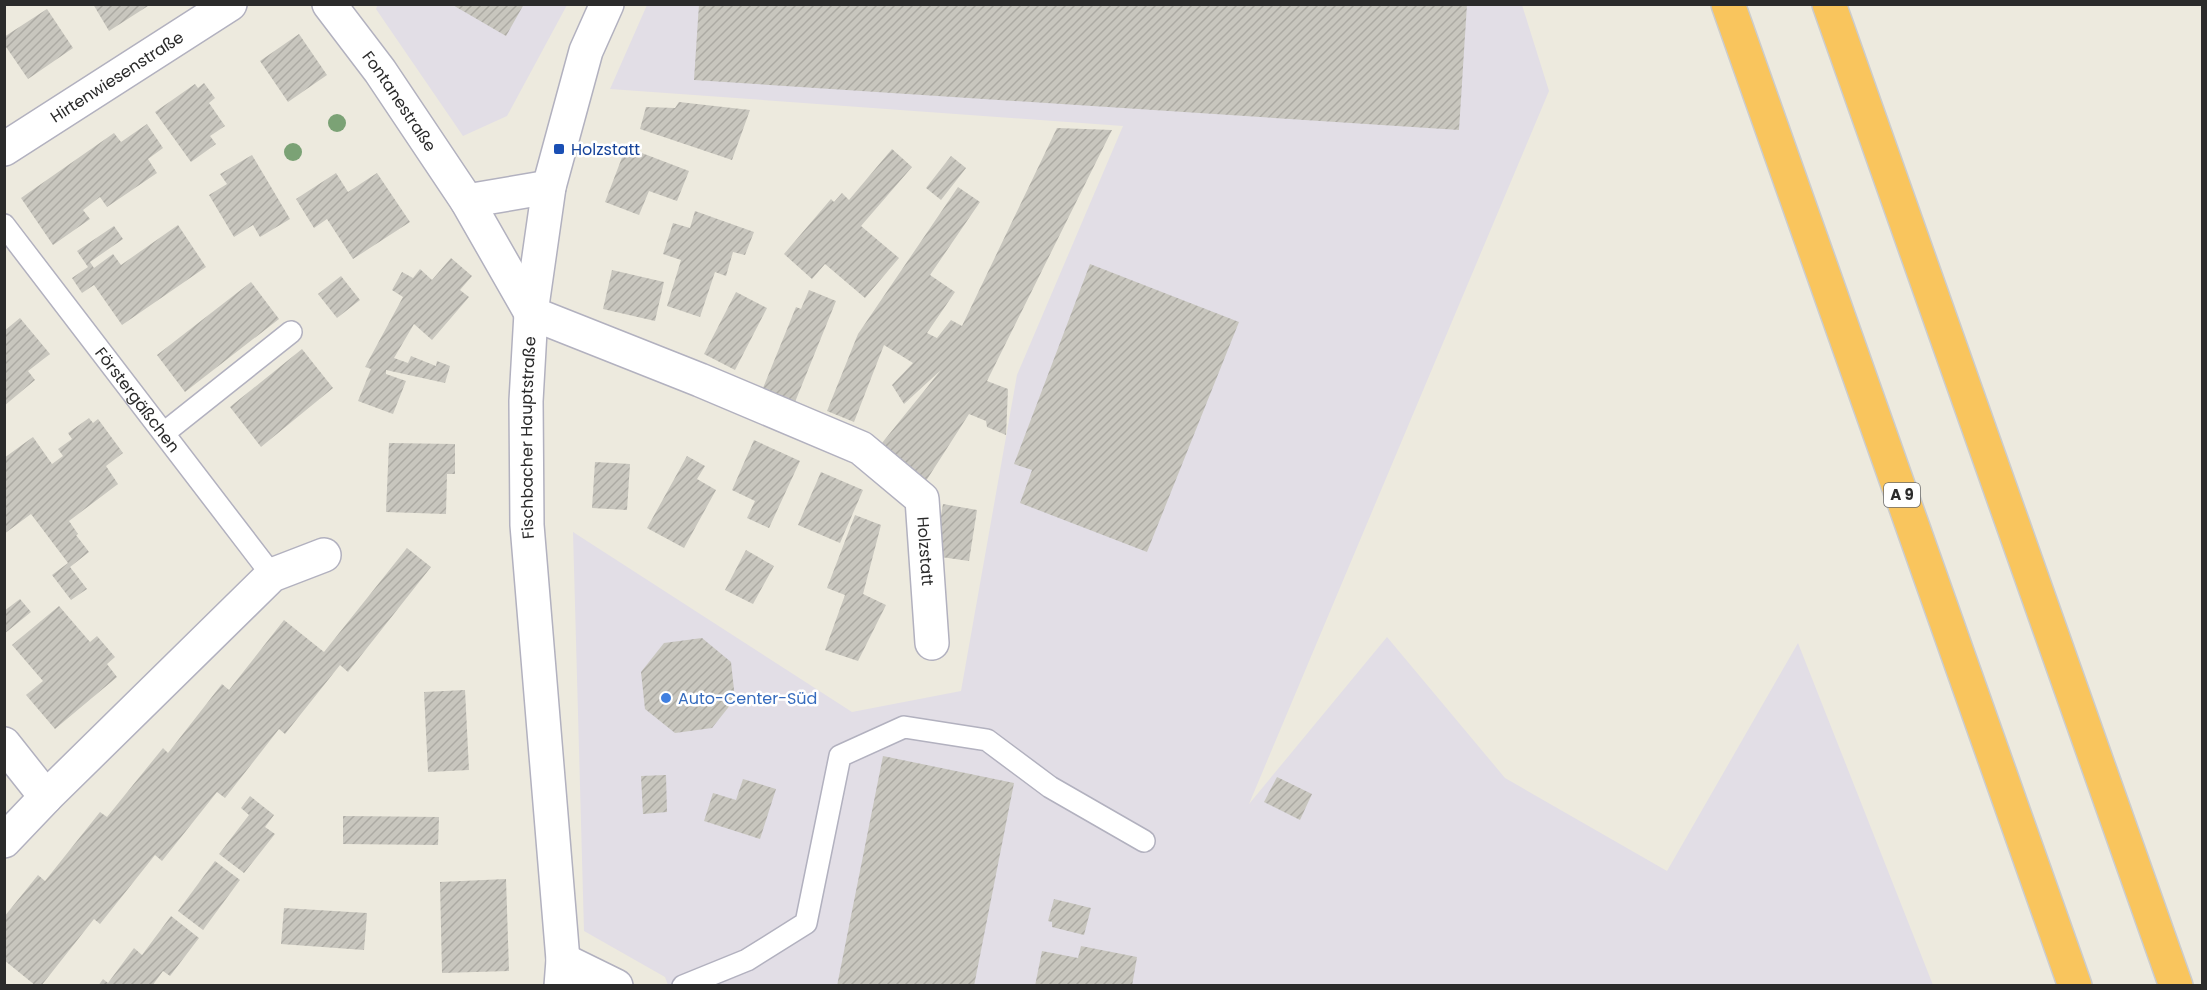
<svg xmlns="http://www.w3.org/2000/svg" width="2207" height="990" viewBox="0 0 2207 990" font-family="Poppins,sans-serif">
<defs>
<pattern id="building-hatch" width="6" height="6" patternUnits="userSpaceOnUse" patternTransform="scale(1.5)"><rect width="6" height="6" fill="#c8c6be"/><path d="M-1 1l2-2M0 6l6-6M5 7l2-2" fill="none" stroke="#acaaa3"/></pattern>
</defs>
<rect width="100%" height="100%" fill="#edeade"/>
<!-- industrial -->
<g fill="#e2dee6">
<path d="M378,4L567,5L507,116L463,136L376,9Z"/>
<path d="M647,5H1522L1549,91L1249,804L1387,637L1505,778L1667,871L1798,643L1933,985H668L665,977L584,931L573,532L852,712L961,691L1017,375L1123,126L610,89Z"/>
</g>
<!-- building -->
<g fill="url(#building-hatch)">
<path d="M93,4H151L109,31Z"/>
<path d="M451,4H524L506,36Z"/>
<path d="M699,4H1467L1459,130L694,80Z"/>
<path d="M47,9L73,48L28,79L4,44V37Z"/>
<path d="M299,34L327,75L288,102L260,61Z"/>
<path d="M204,83L215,98L209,103L225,126L210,136L216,144L191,162L155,112L195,84L198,88Z"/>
<path d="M679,102L750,110L732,160L640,129L646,107L675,108Z"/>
<path d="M147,124L163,148L148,159L157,173L107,207L100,197L83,210L90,219L53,245L21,198L114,133L121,142Z"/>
<path d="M1057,128L1112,130L987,381L1008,389L1006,435L987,427L986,421L969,414L924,484L882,443L941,370L904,404L892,385L913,363L884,345L854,422L827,411L858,334L958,187L980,202L930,275L955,292L927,333L937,338L951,320L962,326Z"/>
<path d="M626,147L689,171L677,201L649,191L639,215L605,202Z"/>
<path d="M892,149L912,167L861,226L899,258L865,298L825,264L812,279L784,254L831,199L834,202L842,193L849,200Z"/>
<path d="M252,155L290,219L260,237L253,225L234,237L209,195L227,184L220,174Z"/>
<path d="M951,156L966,168L941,200L926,188Z"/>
<path d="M336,173L348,192L377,173L410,222L353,259L327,219L314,228L296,199Z"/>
<path d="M695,211L754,232L745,255L733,252L726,276L715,272L700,317L667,306L681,260L663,254L673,223L690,228Z"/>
<path d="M178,225L206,267L122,325L94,285L82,293L72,278L88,267L77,251L114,226L123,239L90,262L94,268L113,254L121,265Z"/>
<path d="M451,258L472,276L460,290L469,297L432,340L414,324L394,358L408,363L411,356L436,366L437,361L450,366L445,383L386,370V374L406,381L393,414L358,401L371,369L365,367L403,297L392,290L402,272L413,278L420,269L432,280Z"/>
<path d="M1090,264L1239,322L1147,552L1020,503L1032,470L1014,464Z"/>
<path d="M612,270L664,282L655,321L603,309Z"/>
<path d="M341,276L360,300L337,318L318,294Z"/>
<path d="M251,282L279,319L185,392L157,355Z"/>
<path d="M809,290L836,301L795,402L763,388L796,307L801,309Z"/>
<path d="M736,292L767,308L735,370L704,354Z"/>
<path d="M20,318L50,354L28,371L35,380L4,406V331Z"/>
<path d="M302,349L333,388L261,447L230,407Z"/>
<path d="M89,418L93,423L98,419L123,453L106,466L118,484L69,521L78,534L76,535L89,552L70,567L87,589L71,600L52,575L68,563L31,514L4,534V458L33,437L52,464L63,456L58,449L72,439L68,433Z"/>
<path d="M754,440L800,461L769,528L747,518L755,501L732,490Z"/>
<path d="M389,443L455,444V474H447L446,514L386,512Z"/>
<path d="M687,456L705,466L697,479L716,490L684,548L647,528Z"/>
<path d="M595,462L630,464L627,510L592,508Z"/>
<path d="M821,472L863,490L840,543L798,525Z"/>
<path d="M943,504L977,510L969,561L934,556Z"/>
<path d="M855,515L881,525L863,594L886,605L858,661L825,650L845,595L827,588Z"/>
<path d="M407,548L431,567L348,672L340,665L285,734L279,729L225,798L217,792L162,861L155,855L100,924L94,919L41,986H36L4,960V917L38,875L45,881L100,812L107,817L163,748L168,753L222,684L229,690L284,620L324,652Z"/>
<path d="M746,550L774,566L753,604L725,590Z"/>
<path d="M20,599L31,612L4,634V611Z"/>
<path d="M59,606L90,642L97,636L115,657L107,664L117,677L55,729L26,695L43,681L12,645Z"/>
<path d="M702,638L731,662L735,699L712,728L675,733L645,709L641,672L664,643Z"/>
<path d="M465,690L469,770L428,772L424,692Z"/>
<path d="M883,756L1014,783L974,986H837Z"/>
<path d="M666,775L667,812L643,814L641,776Z"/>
<path d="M1277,777L1312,794L1300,820L1264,802Z"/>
<path d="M743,779L776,789L760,839L704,821L713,793L736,800Z"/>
<path d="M250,796L274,815L265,827L275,834L244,873L219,854L249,815L241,808Z"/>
<path d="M343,816L439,817L438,845L343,844Z"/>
<path d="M215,861L240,880L203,930L178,911Z"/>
<path d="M506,879L509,971L442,973L440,882Z"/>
<path d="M1054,899L1091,908L1084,935L1052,927V922L1048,921Z"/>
<path d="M284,908L367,913L364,950L281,944Z"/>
<path d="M171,916L199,938L170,976L163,971L152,986H98L103,979L108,983L134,948L142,955Z"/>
<path d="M1081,946L1137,957L1132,986H1035L1042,951L1078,958Z"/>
</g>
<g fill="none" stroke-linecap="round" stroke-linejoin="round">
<defs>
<g id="service">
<path id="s1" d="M4,225L272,575"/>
<path d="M164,433L291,332"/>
<path d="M683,986L747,960L806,923L840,756L904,727L987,740L1050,787L1144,841"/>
</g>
<g id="minor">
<path id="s2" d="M329,4L380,71L467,201L531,313L700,380L861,448L922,499L932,643"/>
<path id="s3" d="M4,149L230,4"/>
<path d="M467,201L549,187"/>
<path d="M4,744L46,797"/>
<path d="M4,841L46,797L272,575L324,555"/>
<path d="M563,960L616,986"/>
</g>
<g id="secondary">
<path id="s4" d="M561,986L563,960L527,525L526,401L531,313L549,187L586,51L607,4"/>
</g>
<g id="motorway">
<path d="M1728,4L2075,986"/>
<path d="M1829,4L2176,986"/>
</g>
</defs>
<!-- service casing -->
<use href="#service" stroke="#b2b1bf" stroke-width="24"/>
<!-- minor casing -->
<use href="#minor" stroke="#b2b1bf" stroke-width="36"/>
<!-- secondary casing -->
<use href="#secondary" stroke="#b2b1bf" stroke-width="36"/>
<!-- motorway casing -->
<use href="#motorway" stroke="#ccc" stroke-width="36"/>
<!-- service -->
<use href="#service" stroke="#fff" stroke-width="21"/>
<!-- minor -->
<use href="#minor" stroke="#fff" stroke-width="33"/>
<!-- secondary -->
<use href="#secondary" stroke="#fff" stroke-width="33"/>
<!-- motorway -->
<use href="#motorway" stroke="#f9c55d" stroke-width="33"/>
</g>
<!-- trees -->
<g fill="#7ba275">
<circle cx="337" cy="123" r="9"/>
<circle cx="293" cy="152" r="9"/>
</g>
<!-- markers -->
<rect fill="#1a4fb4" stroke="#fff" stroke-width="2" x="553" y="143" width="12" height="12" rx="3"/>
<circle fill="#3f7fe0" stroke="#fff" stroke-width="2" cx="666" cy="698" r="6"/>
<g text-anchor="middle" stroke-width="5" stroke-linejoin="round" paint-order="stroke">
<!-- shield labels -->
<rect fill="#fff" stroke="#6b6b6b" stroke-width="1.5" x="1884" y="483" width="36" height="24" rx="4.5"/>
<g font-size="15" font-weight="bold" fill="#2b2b2b">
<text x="1902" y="500">A 9</text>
</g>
<!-- street labels -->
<g font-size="16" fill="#2b2b2b" stroke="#fff">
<text dy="6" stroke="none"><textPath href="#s3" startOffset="134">Hirtenwiesenstraße</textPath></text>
<text dy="6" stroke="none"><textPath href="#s2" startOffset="120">Fontanestraße</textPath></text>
<text dy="6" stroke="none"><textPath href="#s1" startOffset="220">Förstergäßchen</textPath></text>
<text dy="6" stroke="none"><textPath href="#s4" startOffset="550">Fischbacher Hauptstraße</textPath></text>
<text dy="6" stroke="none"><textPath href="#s2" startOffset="858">Holzstatt</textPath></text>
</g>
<!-- transit labels -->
<g font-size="16" fill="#164399" stroke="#fff" text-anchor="start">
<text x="571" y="155">Holzstatt</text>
</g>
<!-- shop labels -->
<g font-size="16" fill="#366cbe" stroke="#fff" text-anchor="start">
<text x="678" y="704">Auto-Center-Süd</text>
</g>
</g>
<!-- border -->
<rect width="2207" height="990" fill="none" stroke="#2b2b2b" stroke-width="12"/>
</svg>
